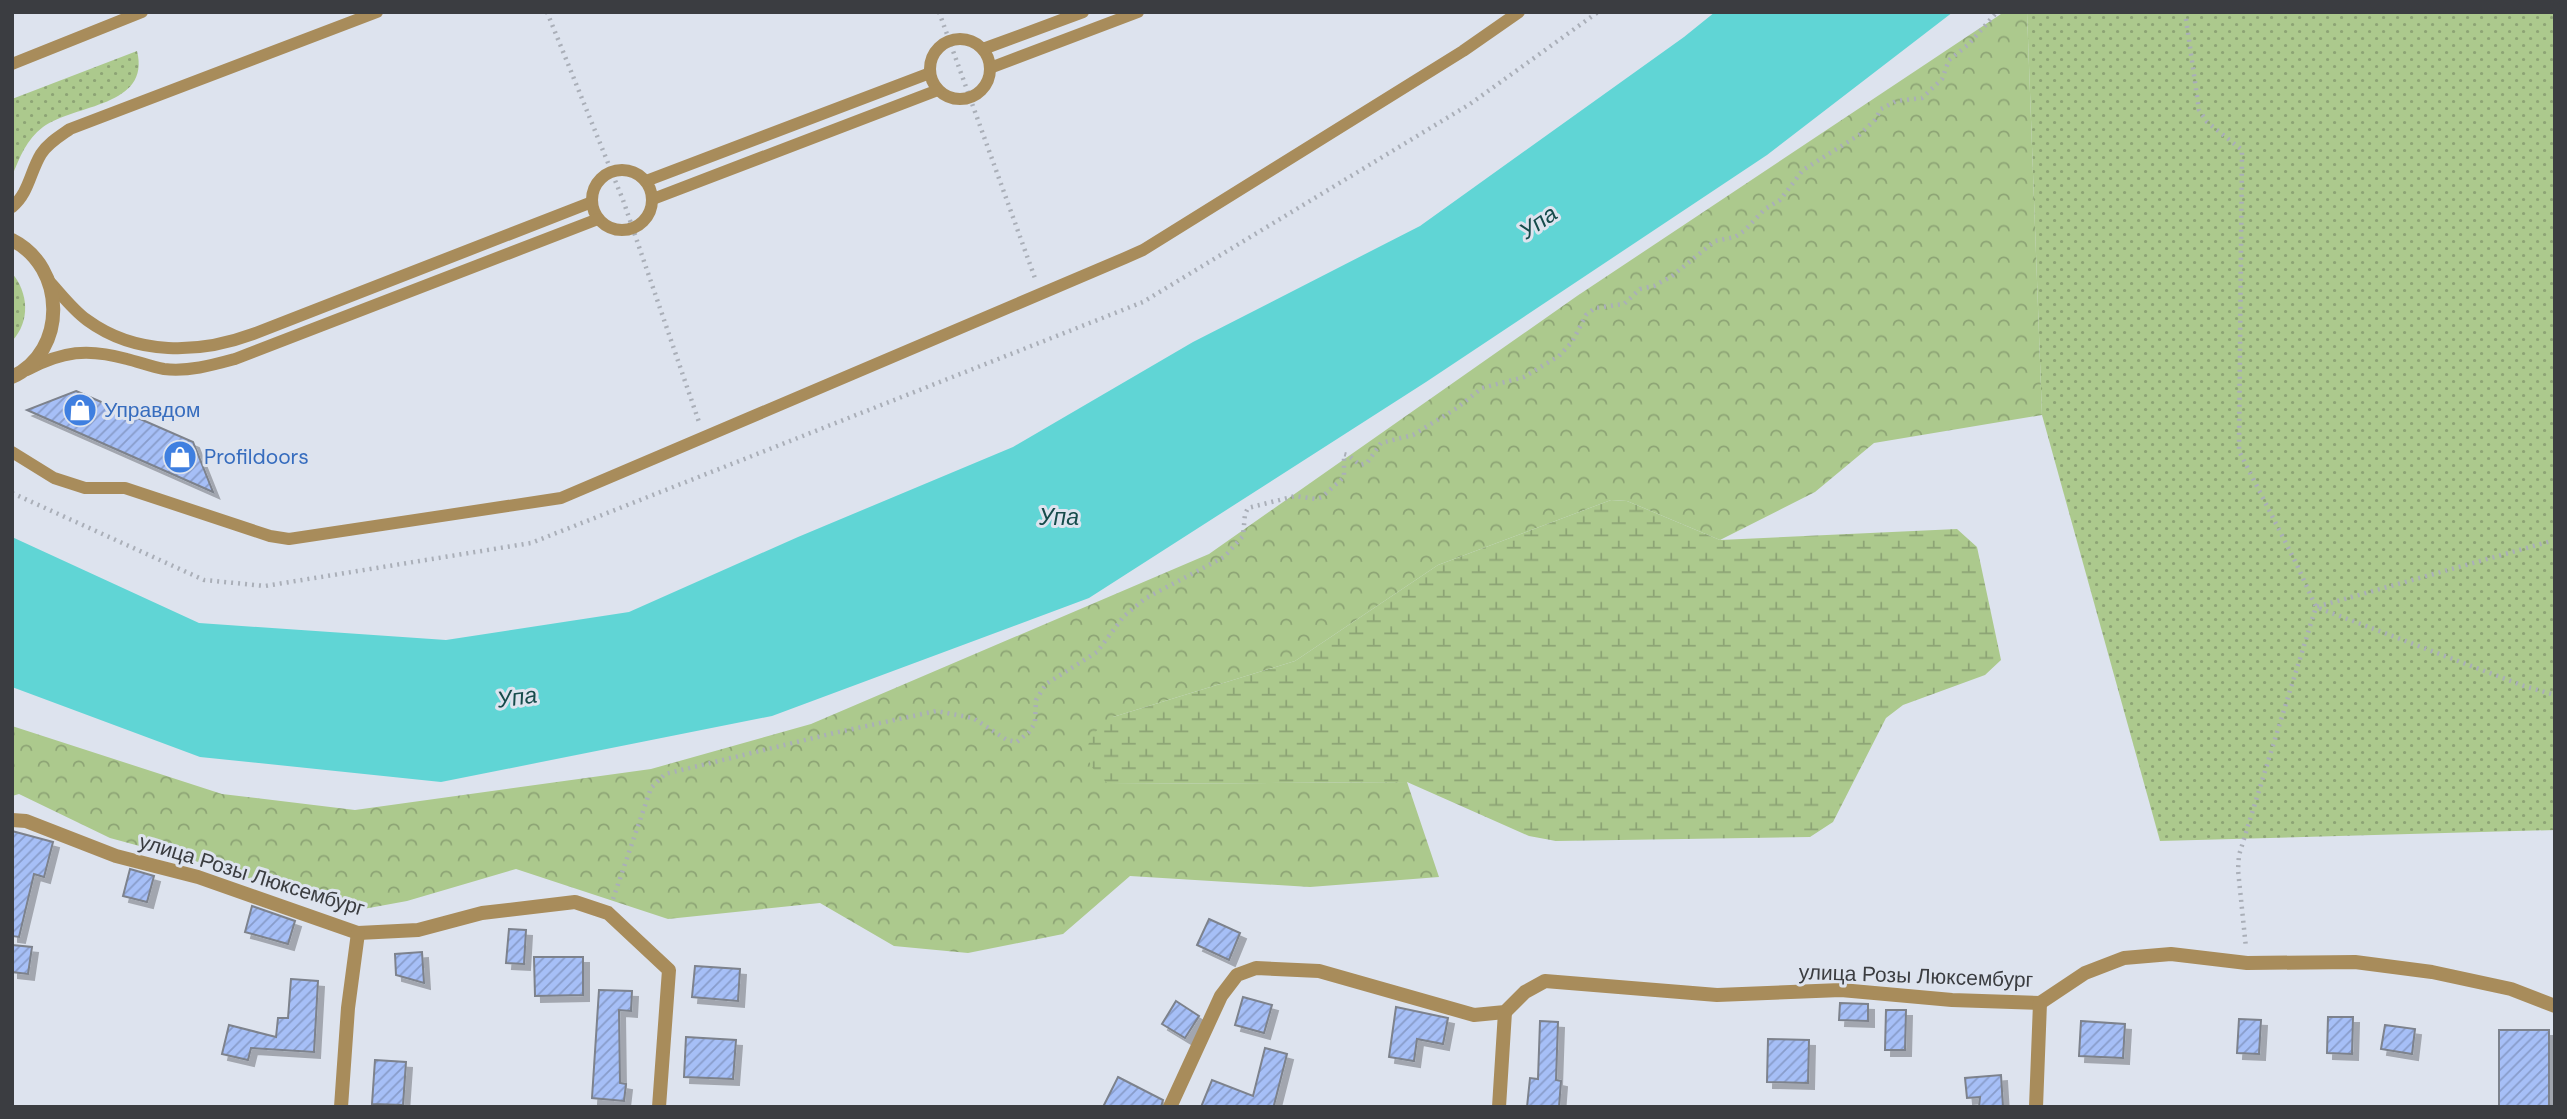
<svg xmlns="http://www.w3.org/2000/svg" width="2567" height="1119" viewBox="0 0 2567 1119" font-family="'DM Sans',sans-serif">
<defs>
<pattern id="grass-dots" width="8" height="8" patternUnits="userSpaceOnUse" patternTransform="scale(1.75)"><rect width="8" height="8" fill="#acc98d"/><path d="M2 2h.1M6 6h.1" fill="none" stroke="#8da475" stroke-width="1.8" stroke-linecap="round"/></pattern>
<pattern id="forest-crowns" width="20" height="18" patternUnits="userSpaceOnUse" patternTransform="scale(1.75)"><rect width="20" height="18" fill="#acc98d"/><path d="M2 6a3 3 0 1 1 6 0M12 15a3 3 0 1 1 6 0" fill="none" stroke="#8da475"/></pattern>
<pattern id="wetland-marsh" width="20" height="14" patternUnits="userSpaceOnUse" patternTransform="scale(1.75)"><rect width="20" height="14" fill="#acc98d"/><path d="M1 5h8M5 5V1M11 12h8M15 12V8" fill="none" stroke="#8da475"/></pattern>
<pattern id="building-hatch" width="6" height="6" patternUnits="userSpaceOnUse" patternTransform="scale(1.75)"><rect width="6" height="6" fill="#a6bff7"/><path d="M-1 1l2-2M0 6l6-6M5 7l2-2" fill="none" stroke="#889cca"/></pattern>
<filter id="shadow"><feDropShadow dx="6" dy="6" stdDeviation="0" flood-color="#0004"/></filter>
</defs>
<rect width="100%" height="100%" fill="#dde3ee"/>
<!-- grass -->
<g fill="url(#grass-dots)">
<path d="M2027,12H2555V830L2160,841L2042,415Z"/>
<path d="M137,51C151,107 75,104 43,127C26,140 20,157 12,176V99Z"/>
<path d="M12,273C28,292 31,321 12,341Z"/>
</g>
<!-- forest -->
<path fill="url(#forest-crowns)" d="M2004,12H2027L2042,415L1874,443L1815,492L1720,540L1627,501L1611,500L1438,565L1295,661L1113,717L1109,784L1407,782L1439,877L1310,887L1130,876L1063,934L968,953L894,946L820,903L668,919L516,869L407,901L347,912L213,866L110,838L19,794L12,796V726L222,794L355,810L651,769L811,724L1209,554L1577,296Z"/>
<!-- wetland -->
<path fill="url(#wetland-marsh)" d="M1611,500L1627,501L1720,540L1957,529L1977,547L2001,660L1985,675L1903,705L1886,718L1833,822L1810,837L1556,841L1529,836L1407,782L1109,784C1077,761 1082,737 1113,717L1295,661L1438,565Z"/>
<!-- water -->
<path fill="#60d5d5" d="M1715,12H1953L1767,155L1426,382L1089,598L772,716L441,782L200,757L12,687V537L199,623L446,640L629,612L798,537L1013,447L1193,342L1420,226L1684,37Z"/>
<!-- building -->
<g fill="url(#building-hatch)" stroke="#7d828c" stroke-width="2" filter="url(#shadow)">
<path d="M76,391L193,442L213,492L27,410Z"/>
<path d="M12,831L53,842L44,877L34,874L19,937L12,936Z"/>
<path d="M130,869L154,876L147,902L123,896Z"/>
<path d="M252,906L295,921L288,944L245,932Z"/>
<path d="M1209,919L1240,933L1229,960L1197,945Z"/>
<path d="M509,929L526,930L524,964L506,963Z"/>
<path d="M12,945L32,947L28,974L12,972Z"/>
<path d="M422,952L424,983L396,975L395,954Z"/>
<path d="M534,957H583V995L535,996Z"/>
<path d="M695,966L740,969L738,1001L692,997Z"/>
<path d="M291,979L318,981L314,1052L251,1048L248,1060L222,1054L229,1025L276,1037L278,1018H288Z"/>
<path d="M599,990L632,991L631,1011L619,1010L620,1083L626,1084L624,1101L592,1098Z"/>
<path d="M1243,997L1272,1005L1264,1033L1235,1025Z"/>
<path d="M1176,1001L1199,1016L1185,1038L1162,1024Z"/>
<path d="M1840,1003L1868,1004V1021L1839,1020Z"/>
<path d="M1396,1007L1448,1018L1443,1044L1417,1039L1414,1061L1389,1057Z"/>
<path d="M1886,1010H1906L1905,1050H1885Z"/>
<path d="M2328,1017H2353L2352,1054L2327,1053Z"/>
<path d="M2239,1019L2261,1020L2259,1054L2237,1053Z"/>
<path d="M1540,1021L1558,1022L1556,1080L1561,1081L1559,1107H1527L1530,1078L1538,1079Z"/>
<path d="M2081,1021L2125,1024L2123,1058L2079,1056Z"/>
<path d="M2385,1025L2415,1029L2412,1054L2381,1049Z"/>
<rect x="2499" y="1030" width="50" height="77"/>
<path d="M686,1037L736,1040L733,1079L684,1077Z"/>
<path d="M1768,1039L1809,1040L1808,1083L1767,1082Z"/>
<path d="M1265,1048L1287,1054L1274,1105L1277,1107H1201L1212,1080L1253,1096Z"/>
<path d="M375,1060L406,1062L403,1105L372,1104Z"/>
<path d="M2001,1075L2003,1107H1979L1980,1097L1967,1098L1965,1078Z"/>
<path d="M1118,1077L1163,1100L1161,1107H1103Z"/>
</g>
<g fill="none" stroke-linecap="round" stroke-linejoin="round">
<!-- path -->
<g stroke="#aaafb8" stroke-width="4.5" stroke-dasharray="2 5" stroke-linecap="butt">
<path d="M547,12L623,200L699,422"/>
<path d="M939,12L1036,281"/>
<path d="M2185,12L2199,110L2207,122L2242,150L2239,451L2297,565L2316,607L2239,855L2238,870L2246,948"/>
<path d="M12,493L204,580L265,586L531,543L1143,302L1470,104L1598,12"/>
<path d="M2555,540L2316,607L2524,686L2555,695"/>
<path d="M613,899L651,788L665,774L834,733L936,711L973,718L1007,740L1017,742L1029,732L1035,723L1036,700L1046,684L1097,652L1124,616L1146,598L1224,557L1243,536L1245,514L1248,508L1295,496L1316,499L1322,497L1344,477V454L1348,455L1360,465L1367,463L1381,443L1413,435L1457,408L1482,388L1524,377L1559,356L1572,342L1586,315L1595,308L1624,304L1640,289L1654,286L1672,276L1715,241L1735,237L1744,231L1765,209L1780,200L1803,170L1859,135L1875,120L1881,109L1896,101L1922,98L1942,79L1949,60L1969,44L1997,12"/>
</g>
<!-- lane -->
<g stroke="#a88c5b" stroke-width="12">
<circle cx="960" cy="69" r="30"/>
<path d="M983,49L1083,12"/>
<path d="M12,64L142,12"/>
<path d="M990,68L1138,12"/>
<circle cx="622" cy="200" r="30"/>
<path d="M646,181L930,73"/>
<path d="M653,199L938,90"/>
<path d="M12,207C29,193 30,172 41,154C48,143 60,136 70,129L377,12"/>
<path d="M49,281C61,294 73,310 87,320C136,356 199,354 253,334L592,202"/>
<path d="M27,370C62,351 88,348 127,359C139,362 152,367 164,369C188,372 213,365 235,359L598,219"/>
<path d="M12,452L54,478L85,488H125L270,536L289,539L561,498L1125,258L1143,250L1463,51L1519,12"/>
</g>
<!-- street -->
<g stroke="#a88c5b" stroke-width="14">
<path d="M12,240C66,267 68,351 12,377"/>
<path d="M12,820L26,821L116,856L198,877L358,933L418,930L482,913L575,902L608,913L669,970L659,1107"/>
<path d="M341,1107L348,1008L358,933"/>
<path d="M1170,1107L1221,996L1237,975L1256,968L1319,971L1474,1015L1505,1012L1525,992L1545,981L1717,995L1841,990L1952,1000L2040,1003L2085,973L2124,958L2171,954L2247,963L2355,962L2432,972L2511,989L2555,1006"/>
<path d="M1499,1107L1505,1012"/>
<path d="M2036,1107L2040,1003"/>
</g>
</g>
<!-- icons -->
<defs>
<symbol id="shop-disc" viewBox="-11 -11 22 22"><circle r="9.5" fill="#3f7fe0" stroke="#dde3ee"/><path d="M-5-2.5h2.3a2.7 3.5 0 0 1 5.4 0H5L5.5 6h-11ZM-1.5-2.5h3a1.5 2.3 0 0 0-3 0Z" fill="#fff"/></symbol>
</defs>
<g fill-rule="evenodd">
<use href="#shop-disc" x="61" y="391" width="38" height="38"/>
<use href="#shop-disc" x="161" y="438" width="38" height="38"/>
</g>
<g text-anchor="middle" stroke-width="6" stroke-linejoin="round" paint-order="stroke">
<!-- shop labels -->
<g font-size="21" fill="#366cbe" stroke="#dde3ee" text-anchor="start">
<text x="104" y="417">Управдом</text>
<text x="204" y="464">Profildoors</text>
</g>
<!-- street labels -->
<g font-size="21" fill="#3b3d41" stroke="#dde3ee">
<text transform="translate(252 875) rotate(17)" y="7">улица Розы Люксембург</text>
<text transform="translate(1916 976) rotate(2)" y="7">улица Розы Люксембург</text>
</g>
<!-- water labels -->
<g font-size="23" font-style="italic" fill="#164b4b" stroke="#dde3ee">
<text transform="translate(1538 222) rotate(-35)" y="8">Упа</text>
<text x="1059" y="525">Упа</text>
<text transform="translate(517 697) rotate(-8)" y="8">Упа</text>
</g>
</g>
<!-- border -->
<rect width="2567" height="1119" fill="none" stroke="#3b3d41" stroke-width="28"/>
</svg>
